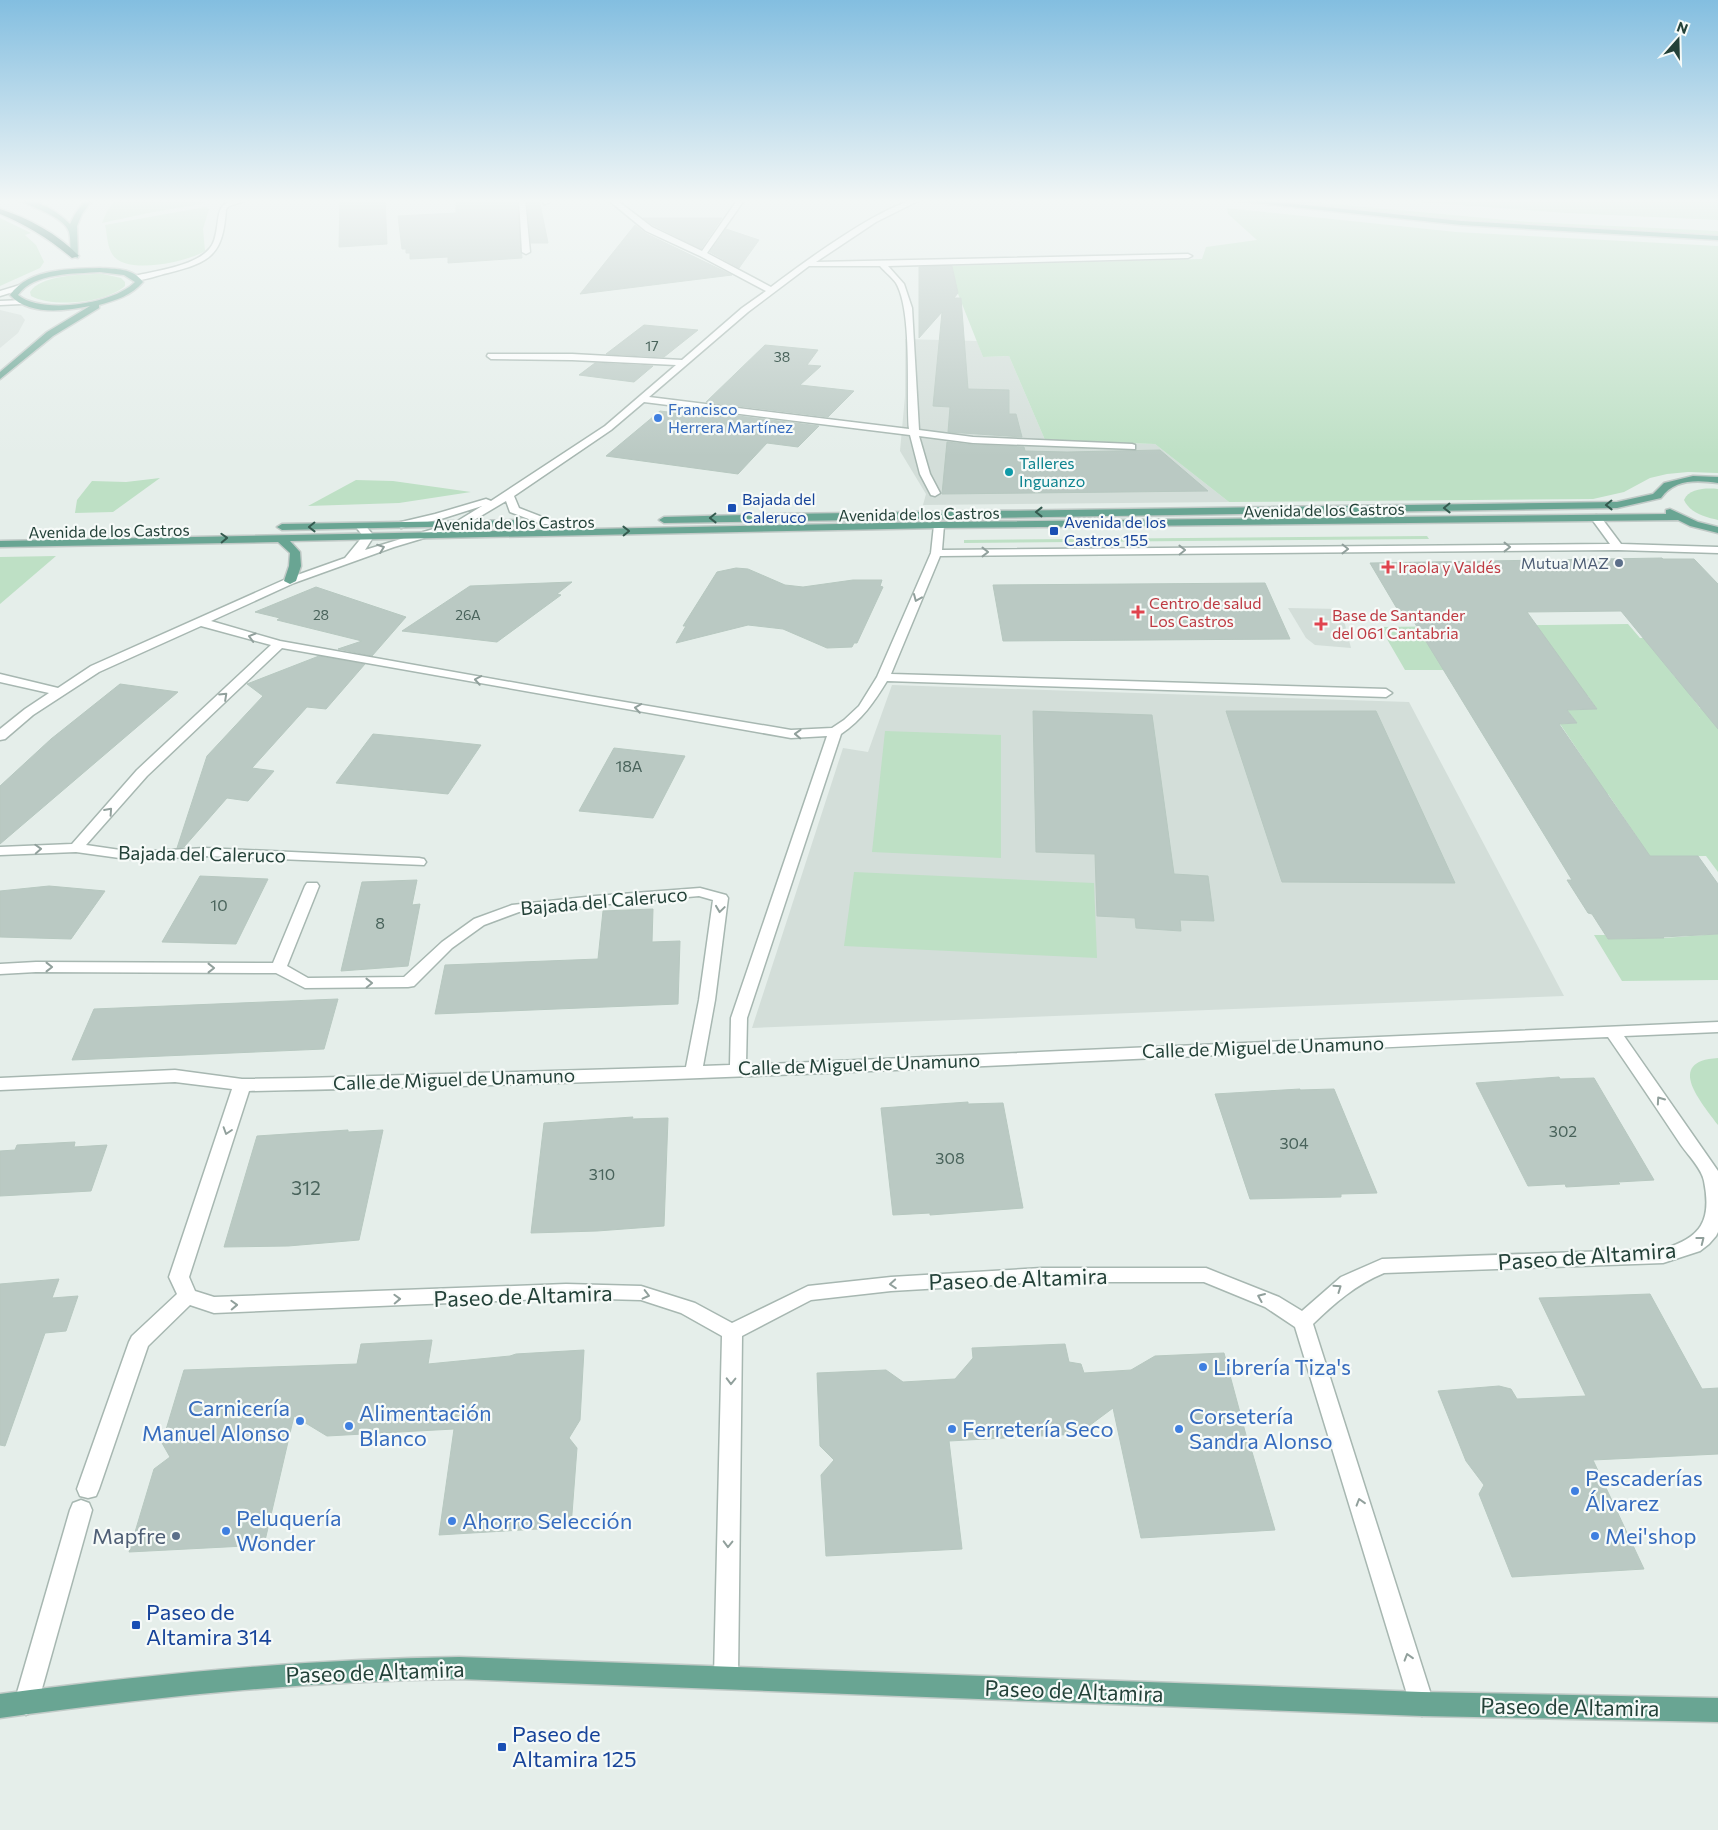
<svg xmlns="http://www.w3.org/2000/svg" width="1718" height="1830" viewBox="0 0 1718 1830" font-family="Commissioner,sans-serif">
<rect width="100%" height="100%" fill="#e5eeea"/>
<!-- built -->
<g fill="#d3ded9">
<path d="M0,310L21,315L25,320L18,333L0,348Z"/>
<path d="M905,339L977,341L983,357L1009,356L1045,440L1155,444L1229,502L923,505L926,494L900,451L905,396Z"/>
<path d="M1288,608L1341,609L1351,648L1315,645L1306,638Z"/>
<path d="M892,685L1409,702L1564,996L752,1028L843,748L868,752Z"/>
</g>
<!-- green -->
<g fill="#bee0c5">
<path d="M117,199H211L202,204L153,212L102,223L107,211Z"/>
<path d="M1251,199H1278L1529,222L1718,231V235L1449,219Z"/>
<path d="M1380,199H1718V220L1566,213Z"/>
<path d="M205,207L209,209L203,229L205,251C187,262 122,277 111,252C107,244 107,233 105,225Z"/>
<path d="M1227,208L1456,232L1718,246V473L1688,472L1667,474L1650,478L1624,492L1593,499L1229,502L1155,444L1045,440L1009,356L983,357L947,266L1202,259L1206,247L1257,240L1228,214Z"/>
<path d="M0,218L31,233L25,235L36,245L44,262L40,268L0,286Z"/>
<path d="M103,274L121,278L125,282V286C106,303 53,308 31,296L30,292C40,275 84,274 103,274Z"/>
<path d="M160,478L113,512L75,513L77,500L92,481L126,482Z"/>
<path d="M356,480L393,481L471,492L399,503L308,506Z"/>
<path d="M1718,489V520C1705,517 1690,513 1684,500C1689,488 1707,488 1718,489Z"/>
<path d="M1427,536L1429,539L964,543V540Z"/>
<path d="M56,556L0,604V557Z"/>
<path d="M1628,624L1640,638L1718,637L1667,667L1675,677H1685L1690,695L1700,708H1718V872L1706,856L1611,857L1639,840L1608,794H1588L1571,768L1589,767L1560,724L1577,723L1567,710L1597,709L1588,696L1444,670H1405L1380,627Z"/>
<path d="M885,731L1001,735V858L872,852Z"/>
<path d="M854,872L1094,883L1097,958L844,946Z"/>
<path d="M1718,934V980L1622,981L1594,935H1605L1608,939L1664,938Z"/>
<path d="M1718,1058V1125C1702,1103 1664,1061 1718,1058Z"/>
</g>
<!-- building -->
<g fill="#bac9c3" stroke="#b7c8c0">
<path d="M340,199H385L387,244L339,247Z"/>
<path d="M456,199H517L522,258L448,263V257L410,259V253H406V249H402L398,216L456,213Z"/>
<path d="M527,199H539L548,243H531Z"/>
<path d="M643,218H722L701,249L653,225Z"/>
<path d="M635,225L645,233L732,275L580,294Z"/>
<path d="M726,229L759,240L739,268L710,252Z"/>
<path d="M952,266L958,293L954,298H961L968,389L1009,390V414H1016L1022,437L948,432L950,407L933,406L942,312L919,338V267Z"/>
<path d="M644,325L698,330L664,357L606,354Z"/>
<path d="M765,345L818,350L807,365L821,366L800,385L854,391L828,417L706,402Z"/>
<path d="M595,363L653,366L634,382L579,375Z"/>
<path d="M660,411L693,415L698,411L819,426L798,447L767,443L738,474L606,456Z"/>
<path d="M947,442L973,445L1024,447L1025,451L1067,452L1160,450L1208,491L942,494Z"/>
<path d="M1662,558L1663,559H1694L1718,584V729L1621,611L1527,612L1597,709L1567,710L1577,723L1559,724L1650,856H1698L1718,884V934L1663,937L1664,938L1608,939L1592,914L1588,913L1567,880H1572L1408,612H1399L1370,563Z"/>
<path d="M736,568L748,569L785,585L803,587L853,580H882L880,586L883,587L857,643H854L852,647L827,648L783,629L748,625L676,643L686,626H683L717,572Z"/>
<path d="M572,582L557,594L561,595L497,642L402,631L470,586Z"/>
<path d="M1265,583L1290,639L1003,641L993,585Z"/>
<path d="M316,587L406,617L372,656L338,649L362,641L277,620L280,618L255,612Z"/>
<path d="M319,656L365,664L326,709L307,707L252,768L274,771L248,801L227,798L184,847L177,848L207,756L263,696L247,684Z"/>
<path d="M120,684L178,692L0,844V786L51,739Z"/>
<path d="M1033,711L1152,715L1174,874L1208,876L1214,921L1180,920L1181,931L1136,928L1135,918L1097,916L1095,854L1036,852Z"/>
<path d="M1226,711H1376L1455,883L1282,882Z"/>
<path d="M373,734L425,739L481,745L448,794L336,783Z"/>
<path d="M614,748L685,756L653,818L579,811Z"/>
<path d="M200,876L268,879L236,944L162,942Z"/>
<path d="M417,880L412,905L420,904L408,966L341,971L362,882Z"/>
<path d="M49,886L105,891L71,939L0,937V891Z"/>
<path d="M653,909L652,942L680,941L678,1004L435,1014L445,965L598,959L603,911Z"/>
<path d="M338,999L324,1049L72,1060L94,1009Z"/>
<path d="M1559,1077L1560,1079L1594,1078L1654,1180L1618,1182L1620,1184L1566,1187L1565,1184L1528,1186L1476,1083Z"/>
<path d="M1300,1089V1090L1334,1089L1377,1193L1341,1194V1197L1250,1199L1215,1094Z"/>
<path d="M968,1102V1104L1003,1103L1023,1208L930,1215V1213L893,1215L881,1108Z"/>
<path d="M633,1117L632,1119L668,1118L664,1226L597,1231L531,1233L544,1123Z"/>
<path d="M348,1130V1132L383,1130L359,1240L288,1246L224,1247L257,1136Z"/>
<path d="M75,1142L74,1147L107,1145L91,1191L0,1196V1151L15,1150L17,1145Z"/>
<path d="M59,1279L52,1298L78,1296L66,1331L45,1333L5,1446L0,1445V1284Z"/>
<path d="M1650,1294L1702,1389L1718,1388V1454L1593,1460L1644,1569L1512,1577L1479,1494L1484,1485L1466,1461L1438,1391L1499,1386L1511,1389L1517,1399L1586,1396L1539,1298Z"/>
<path d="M432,1340L428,1364L510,1356L516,1354L584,1350L580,1420L569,1438L577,1448L571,1527L439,1535L454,1429L327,1436L294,1416L264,1545L129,1552L154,1469L170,1457L162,1443L184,1370L357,1364L361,1344Z"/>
<path d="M1065,1344L1069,1362L1081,1364L1084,1373L1131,1370L1155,1356L1224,1353L1250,1450L1252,1452L1275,1530L1141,1538L1113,1408L1078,1434L949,1441L962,1549L826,1556L821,1475L834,1460L820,1446L817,1373L886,1370L903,1382L955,1379L973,1358L972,1348Z"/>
</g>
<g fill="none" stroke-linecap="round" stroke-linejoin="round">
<defs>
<g id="minor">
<path d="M238,199H250L229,206L226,209C223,255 211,262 168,273C158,275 145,281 134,280V276C156,271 196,266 210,248C220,237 215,211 224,205C227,202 234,201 238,199Z"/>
<path d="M519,199H525L530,252L526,254L522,252Z"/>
<path d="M542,199H549V203L544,204Z"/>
<path d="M607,199H615L652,227L702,251L738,199H745L707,253L771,287C800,265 889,199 922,199L876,222L816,262L1188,254L1192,256L1188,258L888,266L904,284L912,308L919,430L973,437L1132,444L1135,445V449L973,443L919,436L930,474L940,493L935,496L931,495L920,474L910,435L644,402L611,430L514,496L519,508L550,520L551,522L550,524H542L510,512L506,501L464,526L394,547L294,583L211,621L280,641L589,696L791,730L832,728L844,720L859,706L877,677L931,553L934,525L939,522L944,525L942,550L1610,544L1591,518L1596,515L1600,516L1621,544L1718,547V553L1618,550L940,556L891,674L1386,689L1392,693L1386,697L887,681C874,702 862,720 841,734L747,1018L746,1065L1718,1022V1032L1624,1036L1718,1171V1232L1716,1236L1709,1244L1700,1251L1663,1263L1384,1273C1355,1285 1335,1303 1313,1324L1434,1704L1430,1712L1422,1716L1414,1712L1410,1704L1295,1327L1265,1307L1204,1282H1042L891,1291L811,1300L742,1336L738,1677L734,1685L726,1688L718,1685L714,1677L722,1336L681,1313L641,1300L566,1298L214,1313L190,1305L148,1346L99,1489L96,1496L88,1498L80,1496L77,1489L129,1342L132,1336L177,1294L169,1277L232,1089L175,1082L0,1090V1078L175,1070L242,1079L305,1078L686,1067L699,1000L713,900L699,896L519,912L484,925L452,948L414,986L408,987L305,988L276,973L36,972L0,974V964L36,962L273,963L305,886L307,883H317L319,886L287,966L308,978L404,977L442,942L474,919L512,905L595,896L700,888L726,895L728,898L715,1000L703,1066L730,1065L731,1018L827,736L791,738L282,648L147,776L86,845L134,852L205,848L419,858L424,859L426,862L424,865L205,856L134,860L76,852L0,855V847L72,844L137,770L271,645L201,626L99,672L33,715L5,739L0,740V729L25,709L49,693L0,682V674L58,688L91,666L286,579L345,558L363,536L355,526L356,524H364L374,536L365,550L456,522L482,506L441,519L401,528L396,525L397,523L435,514L486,499L491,501L605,426L676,365L572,360L491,359L487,356L488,354H572L682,360L742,308L766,291L700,256L646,231ZM809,266H880C885,272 892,277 896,283C913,312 906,393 909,429L649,397L748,312ZM1608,1037C1633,1073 1657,1109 1681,1145C1688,1155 1702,1169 1704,1181C1712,1221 1701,1238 1663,1249L1382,1259L1341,1277L1302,1311L1279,1297L1206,1268H1042L891,1277L808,1286L732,1323L695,1303L641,1286L566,1284L214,1297L195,1291L189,1277L249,1091C702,1083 1155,1057 1608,1037Z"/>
<path d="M20,285L24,287L23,289L0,296V291Z"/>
<path d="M24,300L25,302L21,304L0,305V301Z"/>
<path d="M81,1500L89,1503L92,1510L38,1703L34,1711L26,1715L18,1711L14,1703L70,1510L73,1503Z"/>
</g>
<g id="major">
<path d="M17,199C37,199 56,210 70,224L75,214L86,199H93L82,214L77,226L78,258L71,256C70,249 71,239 69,232C64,216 30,207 17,199Z"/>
<path d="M1220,199H1248L1461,221L1718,236V240L1461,225Z"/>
<path d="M100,268C116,269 133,268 143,282C131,296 116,300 99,305V308L53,336L0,379V372L47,332L90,306C65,311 29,316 10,295C29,268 70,269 100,268ZM100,272L124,275L135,282C114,304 42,315 18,295C34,272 75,274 100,272Z"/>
<path d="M1693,476L1718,477V483C1697,480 1674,479 1661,498L1617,508L664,523L659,520L664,517L783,514L1617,502L1653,494L1664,483Z"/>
<path d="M1670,509L1698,522L1718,527V533L1690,526L1678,520L939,528L290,541L300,552L301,566L296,581L290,584L284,581L289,566L290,553L278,542L0,547V541L939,522L1666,514V510Z"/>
<path d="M521,520L525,521L526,523L525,525L282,530L277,527L282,524Z"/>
<path d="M459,1657L1422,1692L1718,1698V1722L1422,1716L459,1679C305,1681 153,1697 0,1718V1694C153,1674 305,1659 459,1657Z"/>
</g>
<path id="highway" d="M0,209C28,218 58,234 79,256L72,258C49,239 27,225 0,214Z"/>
</defs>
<!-- minor casing -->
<use href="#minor" stroke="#a7b7b1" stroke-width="3"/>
<!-- major casing -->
<use href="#major" stroke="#c1cac7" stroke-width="3"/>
<!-- highway casing -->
<use href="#highway" stroke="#c1cac7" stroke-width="3"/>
<!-- minor -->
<use href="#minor" fill="#fff" fill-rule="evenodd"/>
<!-- major -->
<use href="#major" fill="#69a593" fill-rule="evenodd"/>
<!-- highway -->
<use href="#highway" fill="#2e6e5f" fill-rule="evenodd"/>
</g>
<!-- one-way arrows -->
<defs><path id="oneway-chevron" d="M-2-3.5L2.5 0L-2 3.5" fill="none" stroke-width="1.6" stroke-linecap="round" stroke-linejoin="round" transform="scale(1.25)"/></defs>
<g stroke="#345a4f">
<use href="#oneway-chevron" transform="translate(1609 505) rotate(179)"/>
<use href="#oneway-chevron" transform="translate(1447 508) rotate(179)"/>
<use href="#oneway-chevron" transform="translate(1039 512) rotate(180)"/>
<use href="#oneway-chevron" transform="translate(713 518) rotate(179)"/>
<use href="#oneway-chevron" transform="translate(312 527) rotate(179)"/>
<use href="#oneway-chevron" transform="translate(626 531) rotate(-1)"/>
<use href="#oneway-chevron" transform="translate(224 538) rotate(-2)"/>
</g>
<g stroke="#91a09c">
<use href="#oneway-chevron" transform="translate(1507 547)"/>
<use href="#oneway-chevron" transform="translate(381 548) rotate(-20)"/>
<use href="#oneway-chevron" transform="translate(1345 549) rotate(1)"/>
<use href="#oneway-chevron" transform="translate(1182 550) rotate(-1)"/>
<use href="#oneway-chevron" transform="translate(985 552)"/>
<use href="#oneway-chevron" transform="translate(917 598) rotate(113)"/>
<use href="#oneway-chevron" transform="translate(252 637) rotate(-164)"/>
<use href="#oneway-chevron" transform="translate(478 680) rotate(-170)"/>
<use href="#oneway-chevron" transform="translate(224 696) rotate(-43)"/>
<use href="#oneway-chevron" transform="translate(638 708) rotate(-171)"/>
<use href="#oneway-chevron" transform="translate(798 734) rotate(-178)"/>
<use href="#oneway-chevron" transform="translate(109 811) rotate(-48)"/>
<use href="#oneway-chevron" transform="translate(38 849) rotate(-3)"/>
<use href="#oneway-chevron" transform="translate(720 909) rotate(98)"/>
<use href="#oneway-chevron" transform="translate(49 967)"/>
<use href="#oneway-chevron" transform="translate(211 968)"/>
<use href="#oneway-chevron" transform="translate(369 983) rotate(-1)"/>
<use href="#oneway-chevron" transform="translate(1660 1100) rotate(-125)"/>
<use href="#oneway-chevron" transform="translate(227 1131) rotate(108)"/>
<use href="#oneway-chevron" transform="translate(1701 1240) rotate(-38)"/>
<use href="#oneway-chevron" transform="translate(893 1284) rotate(176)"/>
<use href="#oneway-chevron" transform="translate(1338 1288) rotate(-35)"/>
<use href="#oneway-chevron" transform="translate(646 1295) rotate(14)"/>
<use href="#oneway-chevron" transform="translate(1261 1297) rotate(-157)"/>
<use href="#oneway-chevron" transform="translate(397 1299) rotate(-2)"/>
<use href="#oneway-chevron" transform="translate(234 1305) rotate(-2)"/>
<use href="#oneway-chevron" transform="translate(731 1381) rotate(91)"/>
<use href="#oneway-chevron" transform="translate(1360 1502) rotate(-107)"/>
<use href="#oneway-chevron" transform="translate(728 1544) rotate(91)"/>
<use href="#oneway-chevron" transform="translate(1408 1657) rotate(-107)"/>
</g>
<!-- sky -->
<linearGradient id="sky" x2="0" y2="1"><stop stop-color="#83bee0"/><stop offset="0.44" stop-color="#f3f7f6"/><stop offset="1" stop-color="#f3f7f6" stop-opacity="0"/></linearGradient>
<rect width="1718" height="456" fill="url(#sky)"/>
<!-- markers -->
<g fill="#3f7fe0" stroke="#f6faf8" stroke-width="2">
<circle cx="658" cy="418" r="5"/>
<circle cx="1203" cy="1367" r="5"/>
<circle cx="300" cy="1421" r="5"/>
<circle cx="349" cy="1426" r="5"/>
<circle cx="952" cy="1429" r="5"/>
<circle cx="1179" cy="1429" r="5"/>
<circle cx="1575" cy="1491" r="5"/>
<circle cx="452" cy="1521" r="5"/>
<circle cx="226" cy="1531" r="5"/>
<circle cx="1595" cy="1536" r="5"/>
</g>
<circle fill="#0f9aa8" stroke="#f6faf8" stroke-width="2" cx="1009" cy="472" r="5"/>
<g fill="#1a4fb4" stroke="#f6faf8" stroke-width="2">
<rect x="727" y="503" width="10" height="10" rx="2.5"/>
<rect x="1049" y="526" width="10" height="10" rx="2.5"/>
<rect x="131" y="1620" width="10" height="10" rx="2.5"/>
<rect x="497" y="1742" width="10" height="10" rx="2.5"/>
</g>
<g fill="#5c6f8a" stroke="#f6faf8" stroke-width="2">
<circle cx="1619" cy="563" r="5"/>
<circle cx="176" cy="1536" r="5"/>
</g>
<g fill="#e0444e" stroke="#f6faf8" stroke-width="2">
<path d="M1385.5 559.5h5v5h5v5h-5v5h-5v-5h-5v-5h5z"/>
<path d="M1135.5 604.5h5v5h5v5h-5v5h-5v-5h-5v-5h5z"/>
<path d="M1318.5 616.5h5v5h5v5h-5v5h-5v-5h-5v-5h5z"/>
</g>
<g text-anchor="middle" stroke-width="4.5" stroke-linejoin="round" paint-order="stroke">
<!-- far-number labels -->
<g font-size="14" fill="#49635b">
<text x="652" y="351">17</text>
<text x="782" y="362">38</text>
<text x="321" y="620">28</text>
<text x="468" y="620">26A</text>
</g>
<!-- far-shop labels -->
<g font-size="16" fill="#366cbe" stroke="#f6faf8" text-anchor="start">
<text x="668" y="415">Francisco<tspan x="668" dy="18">Herrera Martínez</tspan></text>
</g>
<!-- far-culture labels -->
<g font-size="16" fill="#0d838f" stroke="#f6faf8" text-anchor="start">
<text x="1019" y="469">Talleres<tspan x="1019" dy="18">Inguanzo</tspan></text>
</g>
<!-- far-transit labels -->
<g font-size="16" fill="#164399" stroke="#f6faf8" text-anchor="start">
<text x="742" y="505">Bajada del<tspan x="742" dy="18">Caleruco</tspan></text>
<text x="1064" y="528">Avenida de los<tspan x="1064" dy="18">Castros 155</tspan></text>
</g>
<!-- far-street labels -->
<g font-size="16" fill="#234138" stroke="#f6faf8">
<text transform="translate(1324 510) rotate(-1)" y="6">Avenida de los Castros</text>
<text transform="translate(919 514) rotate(-1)" y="6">Avenida de los Castros</text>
<text transform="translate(514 523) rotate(-1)" y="6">Avenida de los Castros</text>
<text transform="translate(109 531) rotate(-1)" y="6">Avenida de los Castros</text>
</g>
<!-- far-service labels -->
<g font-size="16" fill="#4e5e75" stroke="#f6faf8" text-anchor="end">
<text x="1609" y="569">Mutua MAZ</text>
</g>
<!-- far-health labels -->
<g font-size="16" fill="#be3a42" stroke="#f6faf8" text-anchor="start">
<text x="1398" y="573">Iraola y Valdés</text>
<text x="1149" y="609">Centro de salud<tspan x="1149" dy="18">Los Castros</tspan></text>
<text x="1332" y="621">Base de Santander<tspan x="1332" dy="18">del 061 Cantabria</tspan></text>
</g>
<!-- number labels -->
<g font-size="16" fill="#49635b">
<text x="629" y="772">18A</text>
<text x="219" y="911">10</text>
<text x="380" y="929">8</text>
<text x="1563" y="1137">302</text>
<text x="1294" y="1149">304</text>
<text x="950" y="1164">308</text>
<text x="602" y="1180">310</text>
</g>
<!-- street labels -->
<g font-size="19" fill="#234138" stroke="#f6faf8">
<text transform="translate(202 854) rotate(1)" y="7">Bajada del Caleruco</text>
<text transform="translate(604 901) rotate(-5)" y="7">Bajada del Caleruco</text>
<text transform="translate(1263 1047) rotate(-2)" y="7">Calle de Miguel de Unamuno</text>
<text transform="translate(859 1064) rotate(-2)" y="7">Calle de Miguel de Unamuno</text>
<text transform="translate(454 1079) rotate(-2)" y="7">Calle de Miguel de Unamuno</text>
</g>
<!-- near-number labels -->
<g font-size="19" fill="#49635b">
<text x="306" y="1195">312</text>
</g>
<!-- near-street labels -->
<g font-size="22" fill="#234138" stroke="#f6faf8">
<text transform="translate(1587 1256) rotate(-4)" y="8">Paseo de Altamira</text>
<text transform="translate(1018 1279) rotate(-2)" y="8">Paseo de Altamira</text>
<text transform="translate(523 1296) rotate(-2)" y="8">Paseo de Altamira</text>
<text transform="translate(375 1672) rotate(-2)" y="8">Paseo de Altamira</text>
<text transform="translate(1074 1691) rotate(2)" y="8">Paseo de Altamira</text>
<text transform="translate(1570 1707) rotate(1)" y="8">Paseo de Altamira</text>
</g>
<!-- near-shop labels -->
<g font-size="22" fill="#366cbe" stroke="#f6faf8" text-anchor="start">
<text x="1213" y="1375">Librería Tiza's</text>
<text x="290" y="1416" text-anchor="end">Carnicería<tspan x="290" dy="25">Manuel Alonso</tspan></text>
<text x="359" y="1421">Alimentación<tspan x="359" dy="25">Blanco</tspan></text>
<text x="1189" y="1424">Corsetería<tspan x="1189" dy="25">Sandra Alonso</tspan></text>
<text x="962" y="1437">Ferretería Seco</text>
<text x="1585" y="1486">Pescaderías<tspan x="1585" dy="25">Álvarez</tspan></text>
<text x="236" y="1526">Peluquería<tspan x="236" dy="25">Wonder</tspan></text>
<text x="462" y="1529">Ahorro Selección</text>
<text x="1605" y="1544">Mei'shop</text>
</g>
<!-- near-service labels -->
<g font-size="22" fill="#4e5e75" stroke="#f6faf8" text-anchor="end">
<text x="166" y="1544">Mapfre</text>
</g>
<!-- near-transit labels -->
<g font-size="22" fill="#164399" stroke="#f6faf8" text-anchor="start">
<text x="146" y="1620">Paseo de<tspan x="146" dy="25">Altamira 314</tspan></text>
<text x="512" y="1742">Paseo de<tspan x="512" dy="25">Altamira 125</tspan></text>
</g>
</g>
<!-- north arrow -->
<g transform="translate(1678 40) rotate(20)" stroke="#f6faf8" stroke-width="4" paint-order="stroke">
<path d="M0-4L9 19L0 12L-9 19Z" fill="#234138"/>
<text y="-8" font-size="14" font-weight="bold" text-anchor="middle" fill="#234138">N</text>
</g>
</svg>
